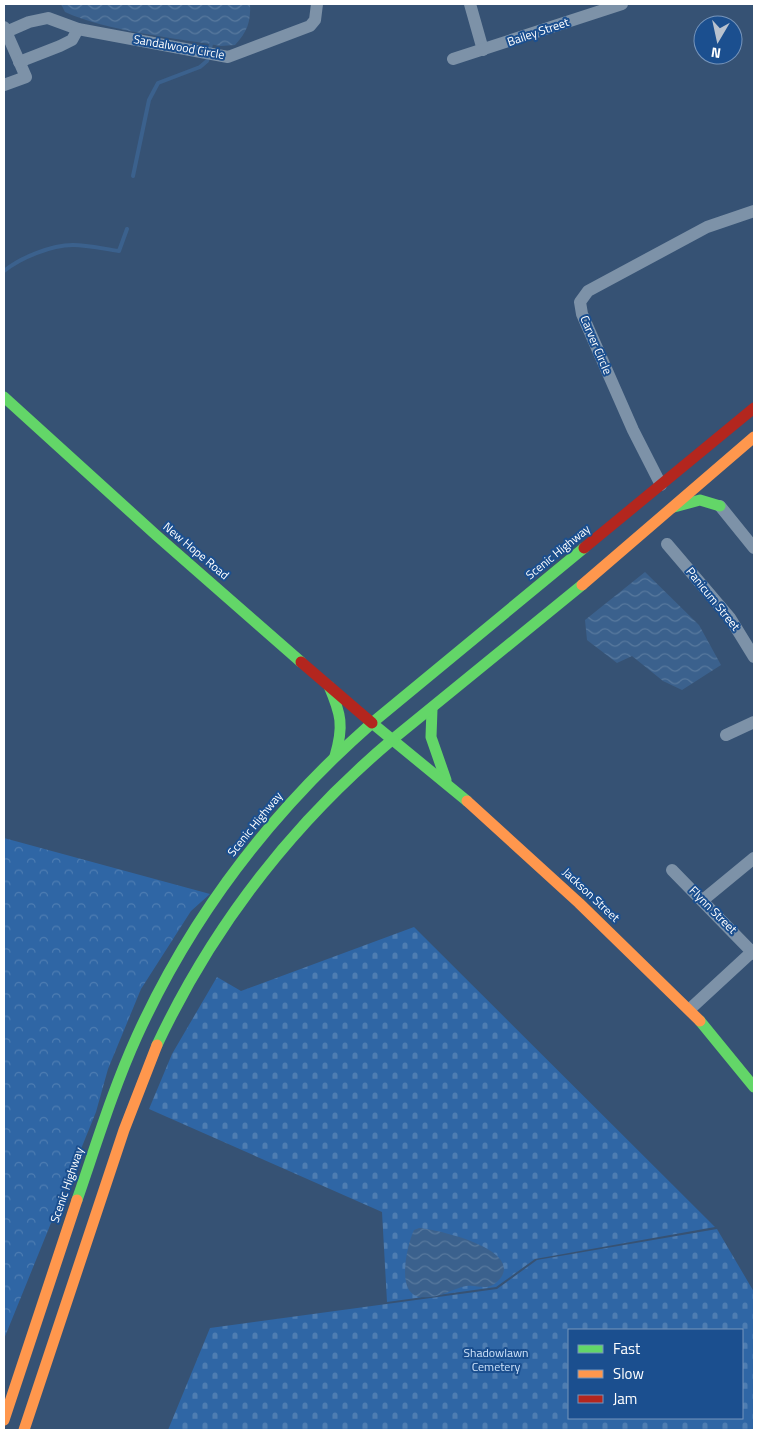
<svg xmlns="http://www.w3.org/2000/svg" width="758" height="1434" viewBox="0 0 758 1434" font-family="'Titillium Web',sans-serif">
<defs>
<pattern id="forest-crowns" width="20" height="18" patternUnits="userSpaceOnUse" patternTransform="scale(1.25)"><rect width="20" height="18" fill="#2f66a5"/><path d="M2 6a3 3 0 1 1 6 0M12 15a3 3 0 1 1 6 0" fill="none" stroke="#4e7db2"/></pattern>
<pattern id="cemetery-stones" width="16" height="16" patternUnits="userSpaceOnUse" patternTransform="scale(1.25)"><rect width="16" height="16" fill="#2f66a5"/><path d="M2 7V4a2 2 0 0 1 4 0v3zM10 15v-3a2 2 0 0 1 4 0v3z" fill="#4e7db2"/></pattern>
<pattern id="water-waves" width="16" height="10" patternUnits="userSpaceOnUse" patternTransform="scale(1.25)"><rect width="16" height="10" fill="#3b618d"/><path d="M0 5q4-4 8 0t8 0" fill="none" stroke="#58799e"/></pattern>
</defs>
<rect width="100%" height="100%" fill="#365274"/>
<!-- forest -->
<path fill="url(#forest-crowns)" d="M4,838L210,894L191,911L141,989L108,1069L96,1112L4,1339Z"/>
<!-- cemetery -->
<g fill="url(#cemetery-stones)" fill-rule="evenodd">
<path d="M414,927L715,1227L535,1259L496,1287L387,1302L382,1212L149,1109L172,1054L217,977L241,991Z"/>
<path d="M717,1229L754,1292V1430H168L210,1328L497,1289L537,1260ZM569,1330H742V1418H569Z"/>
</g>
<!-- water -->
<g fill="url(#water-waves)">
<path d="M61,4H250C251,22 247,32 235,45L221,46C176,38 106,31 65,12Z"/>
<path d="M645,572L699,625L721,665L682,690L663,681L632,656L617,663L587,640L585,620Z"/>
<path d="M419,1228C436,1229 528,1250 498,1281C487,1292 478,1284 466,1286C451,1289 439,1299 421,1297C395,1295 407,1245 414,1230Z"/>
</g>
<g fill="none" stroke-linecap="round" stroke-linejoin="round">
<!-- stream -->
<g stroke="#3b618d" stroke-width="4">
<path d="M133,176L149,100L158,83L200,67L207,61L211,44"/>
<path d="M4,271C20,258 51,245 73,245C88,245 104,249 119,251L127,229"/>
</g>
<!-- street -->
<g stroke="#7d92a8" stroke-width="12">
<path d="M470,4L483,50"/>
<path d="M4,27L26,77L4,85"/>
<path d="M6,32L29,22L48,18L78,29L228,57L310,26L315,20L317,4"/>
<path d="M453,59L622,4"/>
<path d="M19,62L60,46L72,40L78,29"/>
<path d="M661,485L633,430L582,314L580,302L588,291L707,227L754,211"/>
<path d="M720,506L754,548"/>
<path d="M667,544L730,618L754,657"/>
<path d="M726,735L754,722"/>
<path d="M672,870L754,954"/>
<path d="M703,900L754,858"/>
<path d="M690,1009L754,950"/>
</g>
<!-- fast -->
<g stroke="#63d668" stroke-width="11">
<path d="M4,397L156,535L301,662"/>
<path d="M674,507L700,500L720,506"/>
<path d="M329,686C341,714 344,726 335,756"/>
<path d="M432,709L431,737L446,780"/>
<path d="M393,739L582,585"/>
<path d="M467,801L372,723L584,548"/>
<path d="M700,1021L754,1087"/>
<path d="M157,1045C213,926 292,824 393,739"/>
<path d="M77,1200C96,1145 113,1089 137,1036C192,915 273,810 372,723"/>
</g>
<!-- slow -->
<g stroke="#ff974d" stroke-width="11">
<path d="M582,585L754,437"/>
<path d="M467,801L579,903L700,1021"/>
<path d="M4,1420L77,1200"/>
<path d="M24,1430L124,1130L157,1045"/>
</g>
<!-- jam -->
<g stroke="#b3261e" stroke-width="11">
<path d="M584,548L754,408"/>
<path d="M301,662L372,723"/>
</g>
</g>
<g text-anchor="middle" stroke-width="4" stroke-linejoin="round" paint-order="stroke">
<!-- street labels -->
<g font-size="12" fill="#fff" stroke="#1b4f8f">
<text transform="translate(538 32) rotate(-19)" y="4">Bailey Street</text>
<text transform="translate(179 47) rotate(10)" y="4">Sandalwood Circle</text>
<text transform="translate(596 345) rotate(67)" y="4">Carver Circle</text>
<text transform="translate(196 551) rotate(40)" y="4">New Hope Road</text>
<text transform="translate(558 552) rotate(-39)" y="4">Scenic Highway</text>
<text transform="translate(713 599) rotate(51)" y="4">Panicum Street</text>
<text transform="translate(255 824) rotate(-51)" y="4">Scenic Highway</text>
<text transform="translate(591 895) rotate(43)" y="4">Jackson Street</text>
<text transform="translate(713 910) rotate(45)" y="4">Flynn Street</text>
<text transform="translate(67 1185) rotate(-71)" y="4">Scenic Highway</text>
</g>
<!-- park labels -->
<g font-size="12" fill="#cfe3fa" stroke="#1b4f8f">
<text x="496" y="1357">Shadowlawn<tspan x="496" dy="14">Cemetery</tspan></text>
</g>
</g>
<!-- border -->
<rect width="758" height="1434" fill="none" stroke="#ffffff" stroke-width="10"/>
<!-- legend -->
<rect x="568" y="1329" width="175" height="90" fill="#1b4f8f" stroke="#7695bc"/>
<rect x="578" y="1345" width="25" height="8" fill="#63d668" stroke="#7695bc"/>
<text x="613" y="1354" font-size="15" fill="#ffffff">Fast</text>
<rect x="578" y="1370" width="25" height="8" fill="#ff974d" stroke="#7695bc"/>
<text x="613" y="1379" font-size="15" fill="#ffffff">Slow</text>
<rect x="578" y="1395" width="25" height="8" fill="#b3261e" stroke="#7695bc"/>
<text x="613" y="1404" font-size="15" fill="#ffffff">Jam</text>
<!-- north arrow -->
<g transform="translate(718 40) rotate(189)"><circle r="24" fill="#1b4f8f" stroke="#7695bc"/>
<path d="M0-4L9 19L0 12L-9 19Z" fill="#b9c2ce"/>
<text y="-8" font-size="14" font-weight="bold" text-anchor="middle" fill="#ffffff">N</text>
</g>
</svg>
